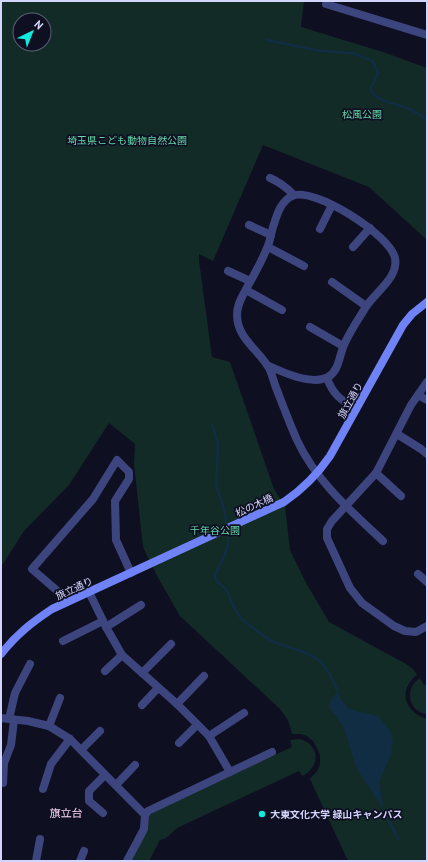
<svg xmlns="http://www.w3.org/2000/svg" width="428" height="862" viewBox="0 0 428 862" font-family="'PT Sans','Noto Sans JP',sans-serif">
<rect width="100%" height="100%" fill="#0f0f22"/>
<!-- green -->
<g fill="#132b27" fill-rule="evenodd">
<path d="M1,1H304L301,27L383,52L427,68V240L369,187L263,145L213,261L199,254V261L212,357L230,362L274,489L285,506L290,550L305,581L329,622L406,664L414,670L417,675C397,690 405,713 427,719V861H348L310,779L318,770L320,764V755L314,742L307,736L301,734H292L288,720L280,709L180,616L156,574L143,547L134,464L135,444L109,423L69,485L24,531L1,567ZM20,20H44V44H20Z"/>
<path d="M420,678L424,685L427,684V714C408,712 404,688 420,678Z"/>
<path d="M300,739C320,745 321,767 302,776L299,771L177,828L166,838L160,840L149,861H129L150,815L158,809L292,747L290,740Z"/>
</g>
<!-- water -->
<path fill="#112d44" d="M338,691L341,700L348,708L356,711L378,716L391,732L393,742L391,754L379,782L384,810L356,767L344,728L336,716L329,708L330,701Z"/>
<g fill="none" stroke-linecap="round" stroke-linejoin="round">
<!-- stream -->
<g stroke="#112d44" stroke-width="2.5">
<path d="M267,40L320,51L352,53L373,61L378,73L370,90C379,102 393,103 407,108C414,111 420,115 427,119"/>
<path d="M212,425L218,443L216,486L223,505L227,526"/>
<path d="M228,531C231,547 222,560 215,575L216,581C230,589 228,598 236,611C239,616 243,620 248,624C257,631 268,640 279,644C293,649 309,652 321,662C329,670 333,682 338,691"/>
<path d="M384,810L398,839"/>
</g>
<!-- street -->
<g stroke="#3d457e" stroke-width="8">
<path d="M327,1L326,4L427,35"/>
<path d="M270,178C280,182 286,187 294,195"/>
<path d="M249,225L271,235"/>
<path d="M320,229L332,205"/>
<path d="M268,247L304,266"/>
<path d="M353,247L370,228"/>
<path d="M228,271L250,281"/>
<path d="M332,282L366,306"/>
<path d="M246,290L282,310"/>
<path d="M310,327L343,346"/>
<path d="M267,365C282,372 312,386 328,377C339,371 339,356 344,345C349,333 357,321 364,310C373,293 399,279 395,258C390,235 314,186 292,196C280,202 277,215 273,227C271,234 270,242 267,248C261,263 253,277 245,291C241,299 237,305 237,315C237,337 256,348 267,365C271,370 273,379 275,385C282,403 289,422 297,440C315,480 352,512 383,541"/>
<path d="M327,378C333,395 341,400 356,409"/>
<path d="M427,382L411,405L376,473L332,521L327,529V538L350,588L362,603L394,626L405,631L416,632L427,626"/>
<path d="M418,395L427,400"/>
<path d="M397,434L421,449L427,454"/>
<path d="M376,473L401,496"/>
<path d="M418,574L427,582"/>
<path d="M89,592L106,627L122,655L177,704L209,736L230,772"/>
<path d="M69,601L32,569L93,499L117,460L129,472V479L115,501L116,540L131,573"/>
<path d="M106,627L141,605"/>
<path d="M63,641L103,621"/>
<path d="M105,671L122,655"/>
<path d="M142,673L171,644"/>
<path d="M177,704L204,676"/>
<path d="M142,705L158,688"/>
<path d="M1,718L28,721L49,726L70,739L145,815"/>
<path d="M9,719L15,693L30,664"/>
<path d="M49,726L60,698"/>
<path d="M209,736L244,713"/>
<path d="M179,743L197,725"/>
<path d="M81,750L100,731"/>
<path d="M3,783L4,763L11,745L14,720"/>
<path d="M116,785L135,765"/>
<path d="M43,789L51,764L70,739"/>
<path d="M103,813L89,801V791L105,775"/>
<path d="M36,861L40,839"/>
<path d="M80,861L84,851"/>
<path d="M127,861L144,829L145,815L148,811L272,752"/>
</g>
<!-- secondary -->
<path stroke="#7083f6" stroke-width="8" d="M1,654C17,634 31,623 52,609L284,502C303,489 317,475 330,456L403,325L412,314L427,302"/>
</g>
<!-- markers -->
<circle fill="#0fecde" stroke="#0f0f22" stroke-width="1.5" cx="262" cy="814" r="4"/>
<g text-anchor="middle" stroke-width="3.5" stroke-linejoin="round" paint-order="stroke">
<!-- park labels -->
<g font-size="10" fill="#63d8a8" stroke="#0f0f22">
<text x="362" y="118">松風公園</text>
<text x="127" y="144">埼玉県こども動物自然公園</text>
<text x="215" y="534">千年谷公園</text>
</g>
<!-- street labels -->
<g font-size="10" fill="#d3d5fc" stroke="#0f0f22">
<text transform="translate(350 400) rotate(-61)" y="4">旗立通り</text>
<text transform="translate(254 505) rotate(-25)" y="4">松の木橋</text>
<text transform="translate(74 588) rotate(-25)" y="4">旗立通り</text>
</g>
<!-- poi labels -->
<g font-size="10" font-weight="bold" fill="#d3d5fc" stroke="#0f0f22" text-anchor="start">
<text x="270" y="818">大東文化大学 緑山キャンパス</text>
</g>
<!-- neighbourhood labels -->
<g font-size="11" fill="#fcd5f4" stroke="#0f0f22">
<text x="66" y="817">旗立台</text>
</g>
</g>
<!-- border -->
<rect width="428" height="862" fill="none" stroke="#d3d5fc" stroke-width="4"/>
<!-- north arrow -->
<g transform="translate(32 32) rotate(43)"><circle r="19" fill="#0f0f22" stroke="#5d5e79"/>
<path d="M0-3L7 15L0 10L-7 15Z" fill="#0fecde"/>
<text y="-6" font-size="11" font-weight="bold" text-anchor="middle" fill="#d3d5fc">N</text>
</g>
</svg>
